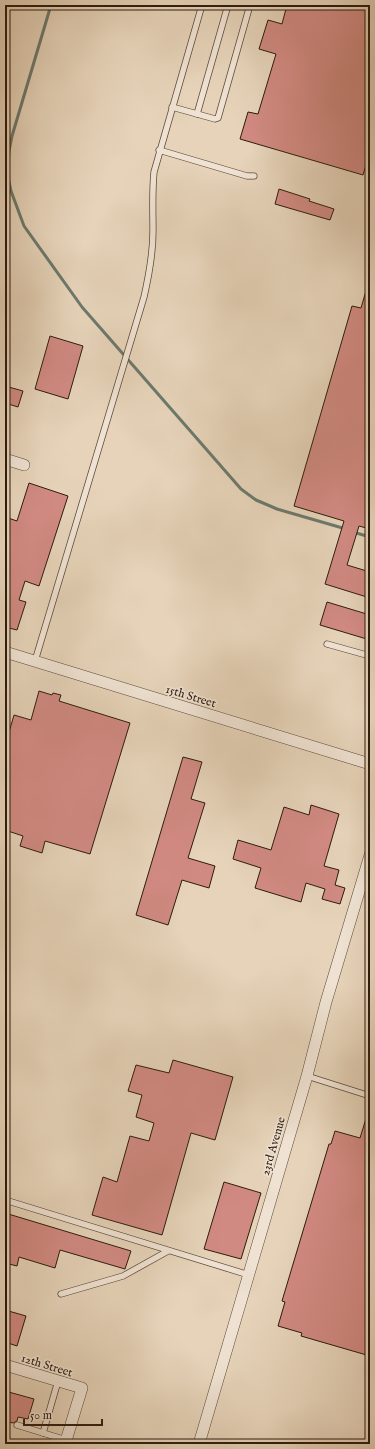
<svg xmlns="http://www.w3.org/2000/svg" width="375" height="1449" viewBox="0 0 375 1449" font-family="'IM FELL English',serif">
<rect width="100%" height="100%" fill="#e6d3b9"/>
<filter id="stains"><feTurbulence type="fractalNoise" baseFrequency=".005" numOctaves="4"/><feColorMatrix values="0 0 0 0 .2 0 0 0 0 .09 0 0 0 0 .02 0 0 0 .5 -.17"/></filter>
<radialGradient id="worn" r=".72"><stop offset=".6" stop-color="#630" stop-opacity="0"/><stop offset="1" stop-color="#630" stop-opacity=".3"/></radialGradient>
<g fill="none" stroke-linecap="round" stroke-linejoin="round">
<!-- stream -->
<g stroke="#6c796d" stroke-width="3">
<path d="M51,5L12,136L9,151L7,172L11,191L24,226L82,307L241,489L256,500L277,509L346,529"/>
<path d="M353,532L370,537"/>
</g>
</g>
<!-- building -->
<g fill="#d18a82" stroke="#2c1b0e">
<path d="M287,5H370V151L363,175L240,139L248,112L258,114L276,54L259,49L268,20L282,24Z"/>
<path d="M279,189L310,199L309,201L334,209L330,220L275,204Z"/>
<path d="M368,284H370V529L359,526L347,565L370,572V598L325,584L344,521L294,506L352,306L361,308Z"/>
<path d="M50,336L83,346L68,399L35,389Z"/>
<path d="M5,386L23,391L18,407L5,403Z"/>
<path d="M29,483L68,496L39,586L25,581L19,600L26,602L17,630L5,627V517L17,521Z"/>
<path d="M327,602L370,615V640L320,625Z"/>
<path d="M39,691L52,695L53,693L61,695L59,701L130,723L90,854L45,841L42,853L20,846L23,836L5,830V746L14,715L31,720Z"/>
<path d="M183,757L202,762L191,799L205,803L188,858L215,866L209,888L182,880L168,925L136,915Z"/>
<path d="M311,805L339,814L324,866L339,870L335,885L345,888L340,904L322,899L325,889L306,883L301,902L255,888L261,868L233,859L238,840L271,850L284,807L309,815Z"/>
<path d="M173,1060L233,1077L215,1140L191,1133L162,1235L92,1215L103,1177L117,1182L130,1136L149,1141L154,1123L136,1117L142,1095L128,1091L136,1065L169,1073Z"/>
<path d="M368,1112H370V1356L301,1336L302,1333L278,1326L285,1302L282,1301L329,1144H331L335,1131L360,1138Z"/>
<path d="M224,1182L261,1193L241,1259L204,1249Z"/>
<path d="M5,1213L131,1251L125,1269L60,1250L55,1268L19,1257L17,1266L5,1263Z"/>
<path d="M5,1310L26,1316L17,1346L5,1342Z"/>
<path d="M5,1391L34,1399L28,1419L18,1417L17,1421L13,1423L5,1421L7,1413L5,1412Z"/>
</g>
<g fill="none" stroke-linecap="round" stroke-linejoin="round">
<defs>
<g id="lane">
<path d="M172,107L215,119L218,118L250,5"/>
<path d="M197,114L228,5"/>
<path d="M159,150L247,176H254"/>
<path d="M327,644L370,656"/>
<path d="M35,661L144,297C149,275 153,254 153,231C153,211 152,192 154,172L202,5"/>
<path d="M307,1076L370,1096"/>
<path d="M5,1200L249,1275"/>
<path d="M61,1294L123,1276L168,1251"/>
<path d="M17,1425L66,1440"/>
<path d="M43,1433L58,1381"/>
</g>
<g id="street">
<path d="M5,459L24,465"/>
<path d="M5,652L370,764"/>
<path d="M5,1365L82,1388L65,1444"/>
<path d="M199,1444L307,1076L326,1002L370,855"/>
</g>
</defs>
<!-- lane casing -->
<use href="#lane" stroke="#5a4939" stroke-width="7"/>
<!-- street casing -->
<use href="#street" stroke="#5a4939" stroke-width="12"/>
<!-- lane -->
<use href="#lane" stroke="#efe2d2" stroke-width="5.5"/>
<!-- street -->
<use href="#street" stroke="#efe2d2" stroke-width="11"/>
</g>
<g text-anchor="middle" stroke-width="3" stroke-linejoin="round" paint-order="stroke">
<!-- street labels -->
<g font-size="12" fill="#2c1b0e" stroke="#efe2d2">
<text transform="translate(191 696) rotate(17)" y="4">15th Street</text>
<text transform="translate(273 1146) rotate(-74)" y="4">23rd Avenue</text>
<text transform="translate(47 1365) rotate(17)" y="4">12th Street</text>
</g>
</g>
<!-- margin -->
<rect width="375" height="1449" fill="none" stroke="#e6d3b9" stroke-width="20"/>
<rect x="6" y="6" width="363" height="1437" fill="none" stroke="#2c1b0e" stroke-width="2"/>
<rect x="10" y="10" width="355" height="1429" fill="none" stroke="#2c1b0e"/>
<!-- scale -->
<path d="M24 1419v6h78v-6" fill="none" stroke="#2c1b0e" stroke-width="2"/>
<text x="30" y="1419" font-size="12" fill="#2c1b0e" stroke="#efe2d2" stroke-width="3" paint-order="stroke">50 m</text>
<rect width="100%" height="100%" filter="url(#stains)"/>
<rect width="100%" height="100%" fill="url(#worn)"/>
</svg>
